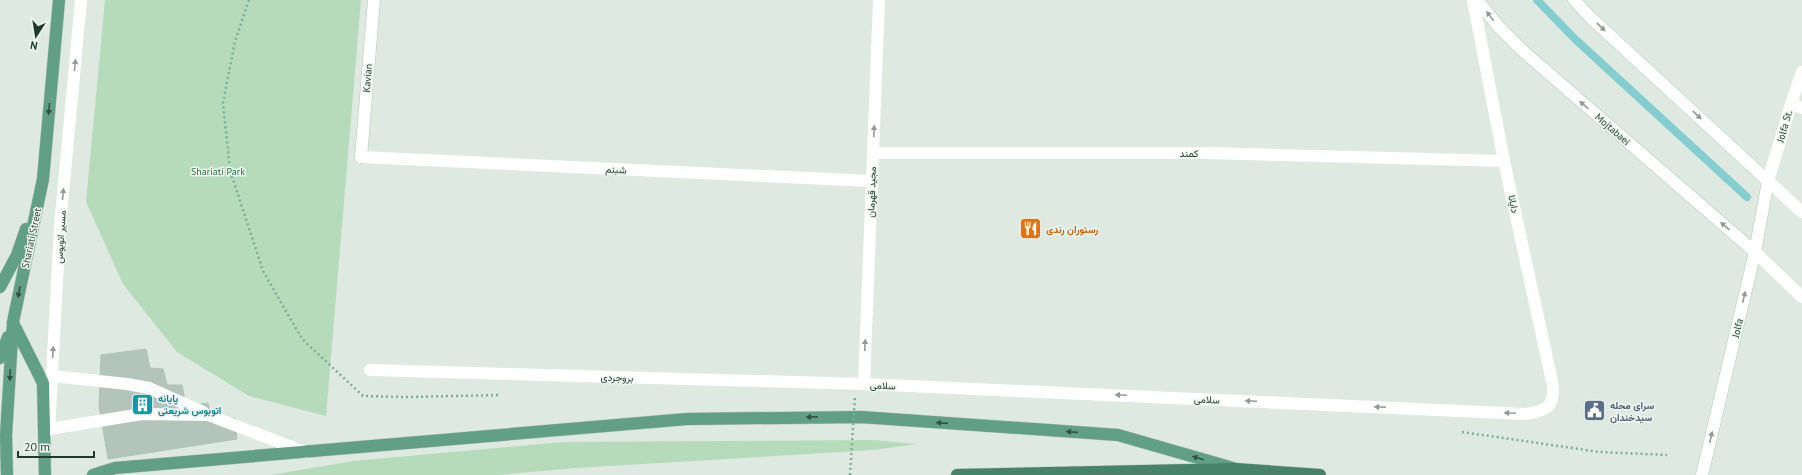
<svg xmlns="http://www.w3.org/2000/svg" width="1802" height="475" viewBox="0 0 1802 475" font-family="'PT Sans',Vazirmatn,sans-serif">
<rect width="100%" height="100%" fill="#dee9e2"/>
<!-- green -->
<g fill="#b6dbbb">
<path d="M105,0H361L326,416L249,396L177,352L123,284L86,202Z"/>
<path d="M873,440L917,444L873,450L577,468L498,475H271L353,461L563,442Z"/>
</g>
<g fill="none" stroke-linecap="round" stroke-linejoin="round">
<!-- stream -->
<path stroke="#85cecf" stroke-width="8" d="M1537,0L1575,39L1747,197"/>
</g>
<!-- building -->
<path fill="#b3c4bb" stroke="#b0c3b8" d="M146,349L150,368L163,369L167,385H182L186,406L208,403L212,422L235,418L237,439L108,459L99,406L101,355Z"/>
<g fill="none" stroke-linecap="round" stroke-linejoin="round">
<defs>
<g id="secondary">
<path d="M1477,0L1499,27L1523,51L1755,252"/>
<path d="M1574,0L1590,17L1768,181L1755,252L1702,475"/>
<path d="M361,157L374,0"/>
</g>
<g id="primary">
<path d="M0,287L17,255L26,229"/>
<path d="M13,323L43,383L45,475"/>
<path d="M0,358L8,337"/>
<path d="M7,475L6,435L13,322L43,179L59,0"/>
<path d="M93,475L115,468L687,419L861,417L1118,435L1233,468"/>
</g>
<path id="trunk" d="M957,475L1236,469L1320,475"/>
</defs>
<!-- secondary casing -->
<use href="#secondary" stroke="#b1c9bd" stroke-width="13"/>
<!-- primary casing -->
<use href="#primary" stroke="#bcc4c0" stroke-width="13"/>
<!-- trunk casing -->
<use href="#trunk" stroke="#bcc4c0" stroke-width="13"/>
<!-- path -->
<g stroke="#7ead98" stroke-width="2.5" stroke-dasharray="2 3" stroke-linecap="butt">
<path d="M249,0L235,41L223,103L230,170L263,271L302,339L363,396L406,397L501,395"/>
<path d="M1462,432L1600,452L1667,455"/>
</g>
<!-- service -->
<g stroke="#fff" stroke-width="12">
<path d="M52,376L127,384L149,388L203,412"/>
<path d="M49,429L142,414L208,415L305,452"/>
<path d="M49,430L60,226L81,0"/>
</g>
<!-- minor -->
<g stroke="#fff" stroke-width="12">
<path d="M1802,72L1791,104L1768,181L1802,212"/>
<path d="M1791,104L1802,108"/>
<path d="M873,153H1207L1504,161"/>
<path d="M361,157L871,181"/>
<path d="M1755,252L1802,297"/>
<path d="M370,370L864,384L1527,414C1547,410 1554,407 1553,386L1504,161L1473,0"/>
<path d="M864,384L879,0"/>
</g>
<!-- secondary -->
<use href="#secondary" stroke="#fff" stroke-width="12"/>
<!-- primary -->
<use href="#primary" stroke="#629f87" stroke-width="12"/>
<!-- trunk -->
<use href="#trunk" stroke="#47826c" stroke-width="12"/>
<!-- path-bridge -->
<path stroke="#7ead98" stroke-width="2.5" stroke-dasharray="2 3" stroke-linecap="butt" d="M850,475L855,396"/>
</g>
<!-- one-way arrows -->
<defs><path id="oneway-solid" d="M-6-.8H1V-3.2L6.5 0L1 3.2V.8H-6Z"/></defs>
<g fill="#8f9c96">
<use href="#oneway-solid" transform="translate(1490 16) rotate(-129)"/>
<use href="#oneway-solid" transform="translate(1601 27) rotate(43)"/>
<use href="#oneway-solid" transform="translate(75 65) rotate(-85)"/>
<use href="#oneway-solid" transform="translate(1584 105) rotate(-139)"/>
<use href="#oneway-solid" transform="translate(1697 115) rotate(43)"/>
<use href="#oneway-solid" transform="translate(874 131) rotate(-88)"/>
<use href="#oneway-solid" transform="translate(63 194) rotate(-85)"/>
<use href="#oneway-solid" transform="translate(1725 226) rotate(-139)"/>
<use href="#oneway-solid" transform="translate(1744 297) rotate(-77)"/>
<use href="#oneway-solid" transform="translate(865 345) rotate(-88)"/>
<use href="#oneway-solid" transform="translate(53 352) rotate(-87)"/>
<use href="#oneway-solid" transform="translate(1121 395) rotate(-177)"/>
<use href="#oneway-solid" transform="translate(1251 401) rotate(-177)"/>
<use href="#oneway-solid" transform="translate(1380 407) rotate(-177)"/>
<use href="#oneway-solid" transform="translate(1510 413) rotate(-177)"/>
<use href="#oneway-solid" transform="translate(1711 437) rotate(-77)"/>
</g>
<g fill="#305244">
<use href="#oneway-solid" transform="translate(49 109) rotate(95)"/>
<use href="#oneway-solid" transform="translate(19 292) rotate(102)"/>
<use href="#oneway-solid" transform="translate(10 375) rotate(93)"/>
<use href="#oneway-solid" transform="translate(812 417) rotate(179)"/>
<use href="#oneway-solid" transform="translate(942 423) rotate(-176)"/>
<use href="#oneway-solid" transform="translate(1072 432) rotate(-176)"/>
<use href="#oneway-solid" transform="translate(1198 458) rotate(-164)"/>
</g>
<!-- icons -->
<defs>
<symbol id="restaurant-square" viewBox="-11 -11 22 22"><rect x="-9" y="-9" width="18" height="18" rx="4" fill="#e8710a" stroke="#eef6f1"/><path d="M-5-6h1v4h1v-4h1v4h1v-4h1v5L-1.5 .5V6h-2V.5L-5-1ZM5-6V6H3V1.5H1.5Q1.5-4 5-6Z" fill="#fff"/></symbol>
<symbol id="building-square" viewBox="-11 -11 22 22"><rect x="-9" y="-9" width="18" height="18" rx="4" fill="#0f9aa8" stroke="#eef6f1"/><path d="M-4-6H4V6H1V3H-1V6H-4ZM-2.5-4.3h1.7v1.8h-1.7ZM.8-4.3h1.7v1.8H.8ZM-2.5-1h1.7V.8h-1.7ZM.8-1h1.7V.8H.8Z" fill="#fff"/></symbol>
<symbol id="civic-square" viewBox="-11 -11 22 22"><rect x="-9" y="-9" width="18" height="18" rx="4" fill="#5c6f8a" stroke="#eef6f1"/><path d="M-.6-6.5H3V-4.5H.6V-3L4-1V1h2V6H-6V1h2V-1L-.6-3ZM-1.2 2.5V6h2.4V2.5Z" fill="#fff"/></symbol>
</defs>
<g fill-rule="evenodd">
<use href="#restaurant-square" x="1018" y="216" width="25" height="25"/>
<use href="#building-square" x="130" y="392" width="25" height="25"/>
<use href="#civic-square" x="1582" y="398" width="25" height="25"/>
</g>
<g text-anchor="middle" stroke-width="3" stroke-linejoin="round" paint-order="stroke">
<!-- street labels -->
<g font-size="10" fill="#1f392e" stroke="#eef6f1">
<text transform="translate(367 78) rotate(-85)" y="4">Kavian</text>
<text transform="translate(1784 126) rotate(-74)" y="4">Jolfa St.</text>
<text transform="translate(1613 129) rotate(41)" y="4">Mojtabaei</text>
<text x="1189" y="157">کمند</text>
<text transform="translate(616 169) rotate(3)" y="4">شبنم</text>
<text transform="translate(871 192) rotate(-88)" y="4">مجید قهرمان</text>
<text transform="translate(1514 204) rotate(78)" y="4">دایانا</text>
<text transform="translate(60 237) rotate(-86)" y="4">مسیر اتوبوس</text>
<text transform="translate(31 238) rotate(-78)" y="4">Shariati Street</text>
<text transform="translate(1737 328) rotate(-77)" y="4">Jolfa</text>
<text transform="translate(617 377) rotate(2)" y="4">بروجردی</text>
<text transform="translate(883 385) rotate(3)" y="4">سلامی</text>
<text transform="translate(1207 399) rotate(3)" y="4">سلامی</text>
</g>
<!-- park labels -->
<g font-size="10" fill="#2a6f3b" stroke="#eef6f1">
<text x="218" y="175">Shariati Park</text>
</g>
<!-- food labels -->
<g font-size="10" font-weight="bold" fill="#c56008" stroke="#eef6f1" text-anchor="start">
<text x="1046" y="233">رستوران رندی</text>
</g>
<!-- culture labels -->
<g font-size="10" font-weight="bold" fill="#0d838f" stroke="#eef6f1" text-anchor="start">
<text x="158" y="402">پایانه<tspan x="158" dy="12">اتوبوس شریعتی</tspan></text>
</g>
<!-- service labels -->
<g font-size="10" font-weight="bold" fill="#4e5e75" stroke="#eef6f1" text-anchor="start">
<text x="1610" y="409">سرای محله<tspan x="1610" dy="12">سیدخندان</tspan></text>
</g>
</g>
<!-- north arrow -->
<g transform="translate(36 36) rotate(192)" stroke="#eef6f1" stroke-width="3" paint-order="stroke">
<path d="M0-3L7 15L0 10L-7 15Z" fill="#1f392e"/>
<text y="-6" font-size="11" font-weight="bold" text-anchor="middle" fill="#1f392e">N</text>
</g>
<!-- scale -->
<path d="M18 451v6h76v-6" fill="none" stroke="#1f392e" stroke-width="2"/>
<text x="24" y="451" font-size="12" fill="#1f392e" stroke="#eef6f1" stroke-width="3" paint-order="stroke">20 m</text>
</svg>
